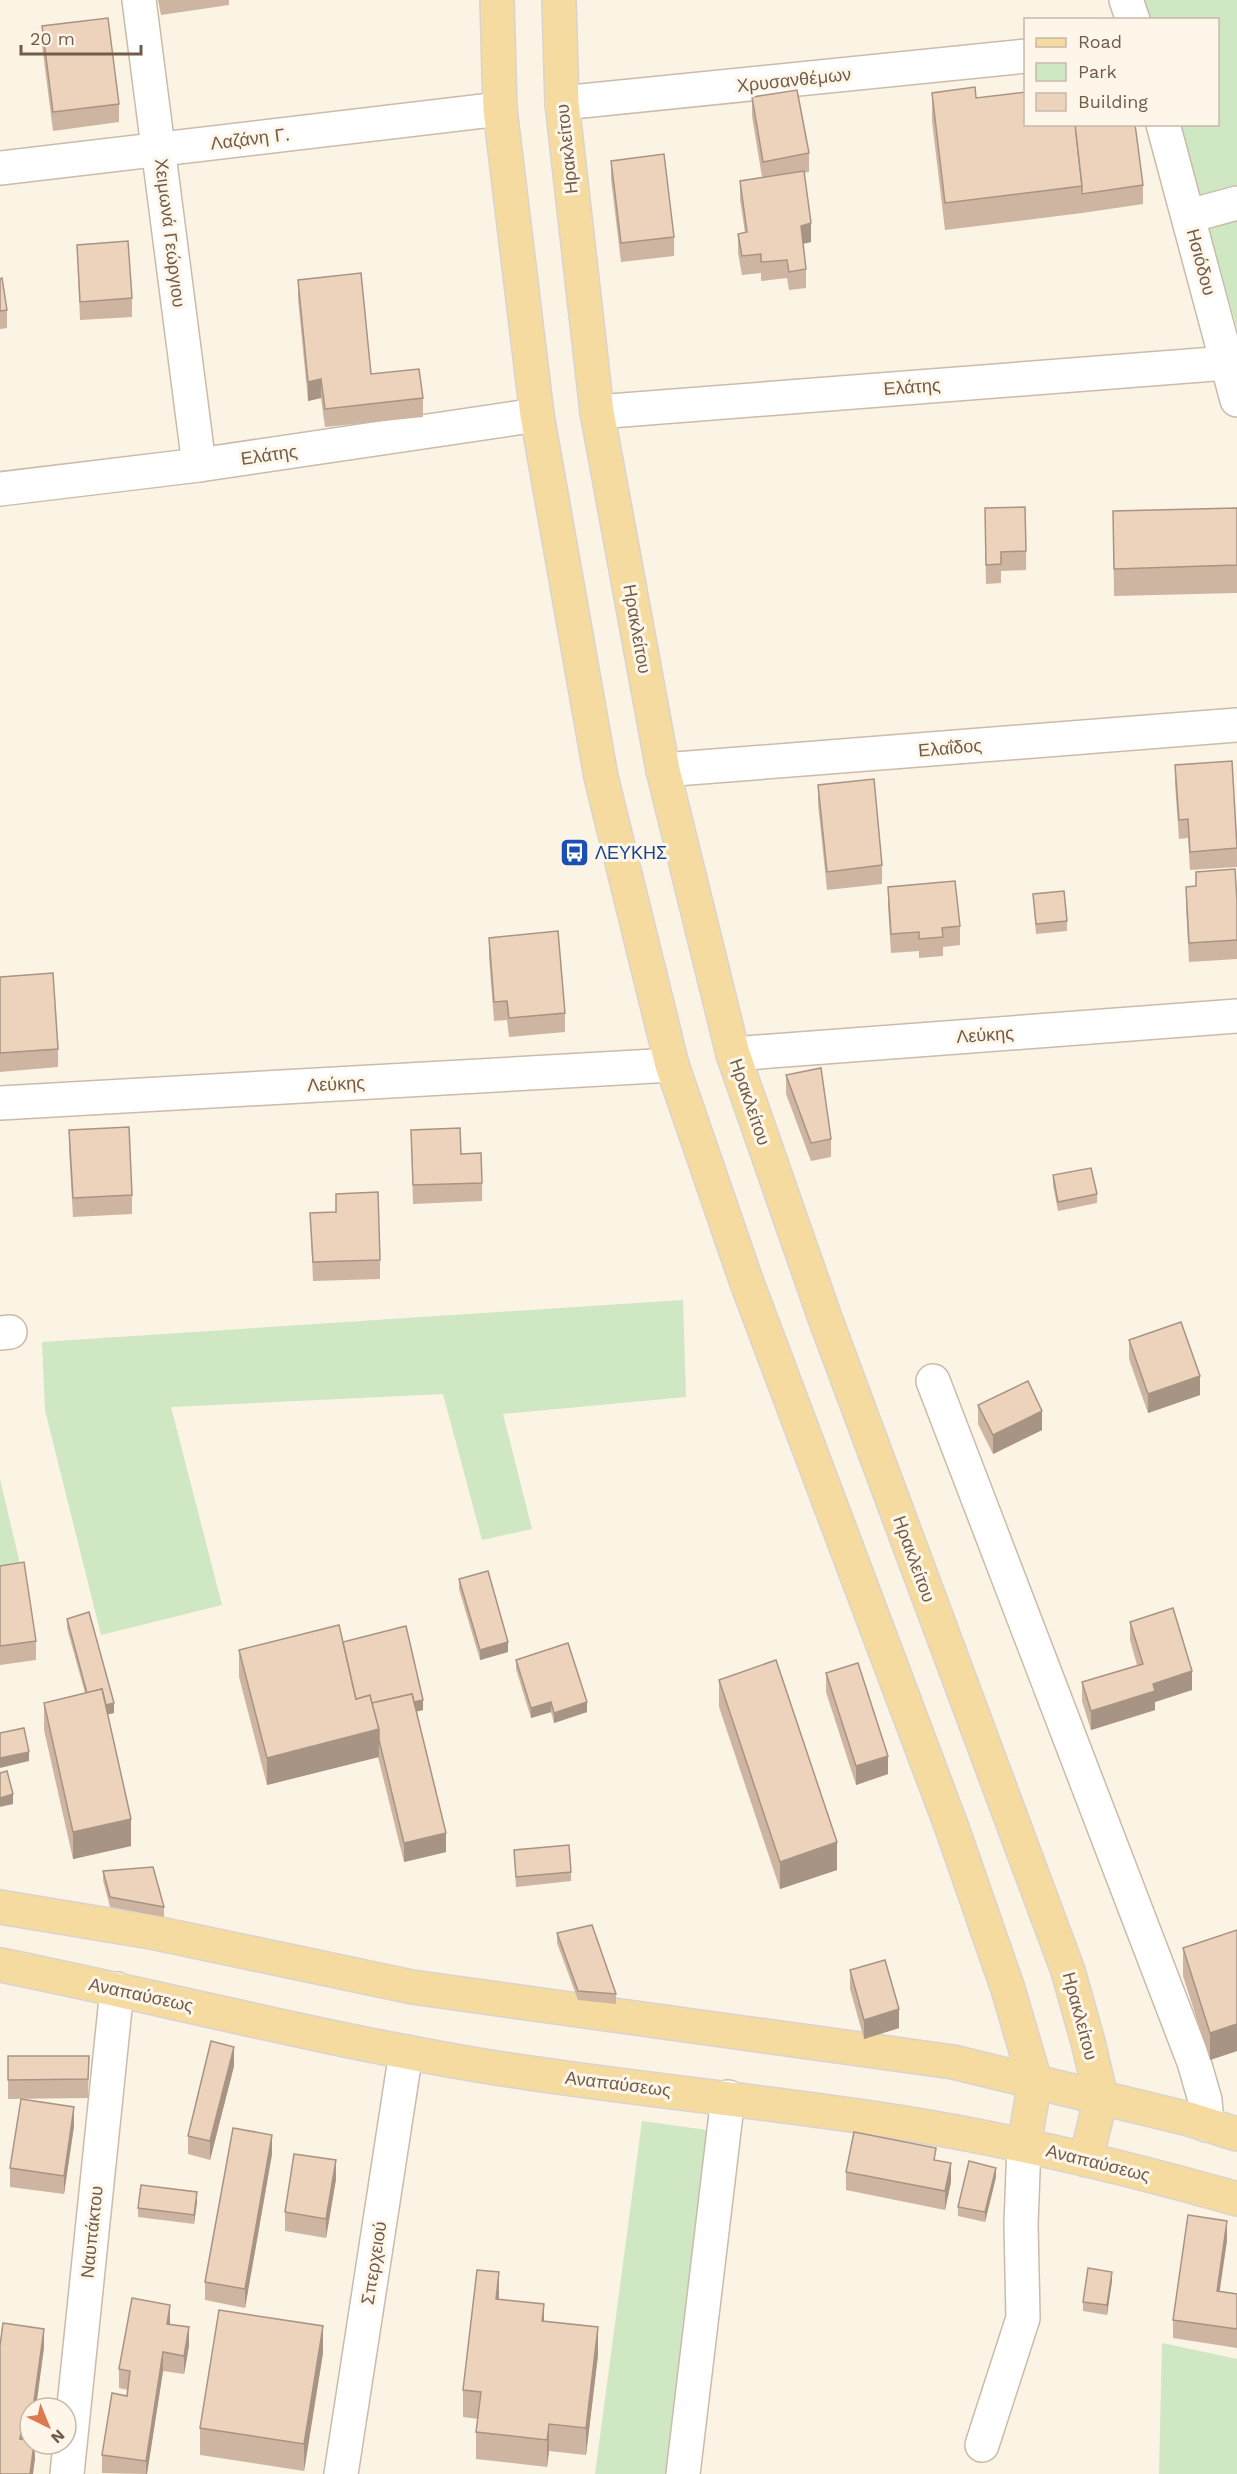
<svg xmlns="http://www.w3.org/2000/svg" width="1237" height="2474" viewBox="0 0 1237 2474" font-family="'Work Sans',sans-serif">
<rect width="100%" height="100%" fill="#fbf3e3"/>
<!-- green -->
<g fill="#cfe7c3">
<path d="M1140,0H1237V328L1178,125L1218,124V20L1146,19Z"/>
<path d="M683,1300L686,1397L503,1414L532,1529L482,1540L443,1394L171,1407L222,1605L101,1635L45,1410L42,1342Z"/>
<path d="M0,1479L20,1564L0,1569Z"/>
<path d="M642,2121L714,2131L671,2474H595Z"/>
<path d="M1162,2343L1237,2359V2474H1159Z"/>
</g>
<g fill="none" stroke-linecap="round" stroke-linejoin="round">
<defs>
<g id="minor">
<path d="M139,0L199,465"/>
<path d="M1126,0L1133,20"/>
<path d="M562,103L1026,56"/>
<path d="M1163,124L1237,400"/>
<path d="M0,168L500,109"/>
<path d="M1189,216L1237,203"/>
<path d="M597,412L1227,363"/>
<path d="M0,489L199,465L537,415"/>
<path d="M663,770L1237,725"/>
<path d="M733,1054L1237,1016"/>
<path d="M0,1103L672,1065"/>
<path d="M0,1333L10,1332"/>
<path d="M933,1381L1194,2062L1205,2100L1207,2125"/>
<path d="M982,2445L1023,2318L1021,2224L1024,2145"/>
<path d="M67,2474L117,1989"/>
<path d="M341,2474L406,2052"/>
<path d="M683,2474L728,2097"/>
</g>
<g id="major">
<path d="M497,0L500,109L537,415L601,777L672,1065L747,1283L952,1828L1008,1989L1035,2081L1024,2145"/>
<path d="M559,0L562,103L597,412L663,770L733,1054L825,1318L1068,1971L1088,2042L1101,2097L1086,2160"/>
<path d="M0,1907L151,1932L412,1987L953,2062L1189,2119L1237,2134"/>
<path d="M0,1965C163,1998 325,2040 490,2067C627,2089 766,2101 904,2123C1016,2141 1128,2168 1237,2199"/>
</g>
</defs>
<!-- minor casing -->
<use href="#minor" stroke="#cbbbaa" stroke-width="36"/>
<!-- major casing -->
<use href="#major" stroke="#dad4d0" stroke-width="36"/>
<!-- minor -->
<use href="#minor" stroke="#fff" stroke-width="33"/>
<!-- major -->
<use href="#major" stroke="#f5db9f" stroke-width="33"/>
</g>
<!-- wall -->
<g fill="#cdb5a2">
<path d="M158,0H229V5L161,15Z"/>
<path d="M42,26L119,104V122L53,131L42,45Z"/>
<path d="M932,93L976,98L1143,185V204L1082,213L945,230L932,121Z"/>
<path d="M752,97L809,153V172L804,173L811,242L803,244L806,269V288L789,290L787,278L761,281V273L742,275L738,253V234L745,233L740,199V181L762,177L752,116Z"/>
<path d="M611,161L674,237V256L621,262L611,179Z"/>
<path d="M77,245L132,298V317L80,320Z"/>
<path d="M0,279L7,310V328L0,329Z"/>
<path d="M298,280L371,374L423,398V417L325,427L321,398L308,401L298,299Z"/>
<path d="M1237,508V593L1114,596L1113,511Z"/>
<path d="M985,527L1026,551V570L1001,571V583L986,584Z"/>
<path d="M1175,765L1237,835V867L1190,870L1188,838L1179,839L1175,784Z"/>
<path d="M818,785L882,865V884L827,890L818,804Z"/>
<path d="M1196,872L1237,901V959L1189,962L1186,906V887L1196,886Z"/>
<path d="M888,887L960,926V945L943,947V956L919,958V951L891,953L888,906Z"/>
<path d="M1033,894L1067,921V931L1036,934Z"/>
<path d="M489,938L565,1013V1032L509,1037L507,1020L494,1021L489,957Z"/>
<path d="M0,977L58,1049V1067L0,1072Z"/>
<path d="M786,1075L831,1139V1157L811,1161L786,1094Z"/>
<path d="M69,1130L132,1195V1214L73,1217L69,1149Z"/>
<path d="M411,1130L461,1154L482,1183V1201L413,1204Z"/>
<path d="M1053,1175L1097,1194V1203L1058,1211L1053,1185Z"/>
<path d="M310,1213L380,1260V1279L313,1281Z"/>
<path d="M1129,1340L1200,1395L1148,1413L1129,1359Z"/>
<path d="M978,1405L1042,1430L993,1454L978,1424Z"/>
<path d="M0,1566L36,1641V1660L0,1665Z"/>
<path d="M459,1579L508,1652L480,1660L459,1589Z"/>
<path d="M67,1619L114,1713L108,1714L131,1846L73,1859L44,1730V1703L85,1693L67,1628Z"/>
<path d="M1130,1622L1192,1690L1155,1702V1710L1091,1730L1082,1701V1682L1137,1665L1130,1640Z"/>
<path d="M343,1642L423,1710L417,1711L446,1852L404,1862L378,1757L267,1785L239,1677V1650Z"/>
<path d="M516,1660L587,1712L554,1723L551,1712L531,1718L516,1669Z"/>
<path d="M826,1673L888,1774L856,1785L826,1692Z"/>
<path d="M719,1680L837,1870L780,1889L719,1707Z"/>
<path d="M514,1850L571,1872V1881L516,1887Z"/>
<path d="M103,1871L164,1907V1917L110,1907L103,1880Z"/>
<path d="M1237,1930V2051L1210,2060L1183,1976V1948Z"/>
<path d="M557,1933L616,1994V2004L578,2000L557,1943Z"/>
<path d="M850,1970L899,2028L864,2039L850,1989Z"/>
<path d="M8,2056H89L88,2098L8,2099Z"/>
<path d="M234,2066L210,2160L188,2154V2136Z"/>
<path d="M74,2126L64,2194L10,2187V2168Z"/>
<path d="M272,2154L245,2308L205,2300V2282Z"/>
<path d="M936,2160L951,2182L945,2210L846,2190V2172Z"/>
<path d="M996,2177L985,2222L958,2216V2207Z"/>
<path d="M336,2179L326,2238L285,2231V2212Z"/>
<path d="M197,2202L194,2224L138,2217V2208Z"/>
<path d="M1227,2240L1219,2292L1237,2294V2348L1173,2338V2320Z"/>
<path d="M1112,2281L1107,2315L1083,2311V2302Z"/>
<path d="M499,2299L544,2321L598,2355L586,2455L549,2451L547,2467L476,2459V2432L478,2419L463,2417V2390Z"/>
<path d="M170,2324L189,2346L184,2374L163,2371L147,2474L102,2473V2455L127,2396L128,2390L119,2388V2369Z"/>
<path d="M44,2348L30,2408V2439H23L35,2444V2459L0,2474Z"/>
<path d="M323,2353L304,2471L200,2455V2428Z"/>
</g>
<!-- shaded-wall -->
<g fill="#a79484">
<path d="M811,223V242L801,244V226Z"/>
<path d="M321,379V398L308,401V382Z"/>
<path d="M1200,1376V1395L1148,1413V1394Z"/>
<path d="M1042,1411V1430L993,1454V1435Z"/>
<path d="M508,1642V1652L480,1660V1650Z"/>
<path d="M1192,1671V1690L1155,1702V1710L1091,1730V1711L1153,1684Z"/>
<path d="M423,1700V1710L375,1722L372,1713Z"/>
<path d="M551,1702V1712L531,1718V1708Z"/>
<path d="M587,1702V1712L554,1723V1713Z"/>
<path d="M114,1703V1713L92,1718V1709Z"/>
<path d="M379,1729V1757L267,1785V1758Z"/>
<path d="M29,1752V1761L0,1768V1758Z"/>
<path d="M888,1756V1774L856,1785V1766Z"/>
<path d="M13,1794V1804L0,1807V1798Z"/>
<path d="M131,1819V1846L73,1859V1832Z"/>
<path d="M446,1833V1852L404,1862V1843Z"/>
<path d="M837,1842V1870L780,1889V1862Z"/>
<path d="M899,2009V2028L864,2039V2020Z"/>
<path d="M1237,2024V2051L1210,2060V2033Z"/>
<path d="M234,2047V2066L210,2160V2141Z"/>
<path d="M74,2107V2126L64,2194V2176Z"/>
<path d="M272,2135V2154L245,2308V2289Z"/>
<path d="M336,2160V2179L326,2238V2219Z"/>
<path d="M951,2163V2182L945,2210V2191Z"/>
<path d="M996,2168V2177L985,2222V2212Z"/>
<path d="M197,2192V2202L194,2224V2215Z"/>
<path d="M1227,2221V2240L1217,2310V2291Z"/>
<path d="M499,2272V2299H496Z"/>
<path d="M1112,2272V2281L1107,2315V2305Z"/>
<path d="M544,2304V2331L542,2321Z"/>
<path d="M170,2305V2324L167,2342V2324Z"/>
<path d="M323,2326V2353L304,2471V2444Z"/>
<path d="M189,2327V2346L184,2374V2356Z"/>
<path d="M598,2327V2355L586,2455V2428Z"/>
<path d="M44,2329V2348L36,2408H33Z"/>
<path d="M163,2352V2371L147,2474H146V2461Z"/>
<path d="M23,2420V2439H20Z"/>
<path d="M549,2424V2451L547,2467V2440Z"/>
<path d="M34,2444L35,2459L33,2474H30Z"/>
</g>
<!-- building -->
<g fill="#eed3bc" stroke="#a79484" stroke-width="1.5">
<path d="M108,18L119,104L53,112L42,26Z"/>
<path d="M975,87L976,98L1026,92V124H1075L1082,186L945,203L932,93Z"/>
<path d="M797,90L809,153L763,162L752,97Z"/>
<path d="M1075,124H1135L1143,185L1082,194V186Z"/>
<path d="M664,154L674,237L621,243L611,161Z"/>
<path d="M804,171L811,223L801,226L806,269L789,272L787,260L761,262V254L742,256L738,234L747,232L740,181Z"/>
<path d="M128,241L132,298L80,302L77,245Z"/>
<path d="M361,273L371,374L419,369L423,398L325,409L321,379L308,382L298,280Z"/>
<path d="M2,278L7,310L0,311V279Z"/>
<path d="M1025,507L1026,551L1001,552V564L986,565L985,508Z"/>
<path d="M1237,508V565L1114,569L1113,511Z"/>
<path d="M1232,761L1237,848L1190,852L1188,819L1179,820L1175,765Z"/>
<path d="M874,779L882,865L827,872L818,785Z"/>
<path d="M1235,869L1237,901V940L1189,943L1186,887L1196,886V872Z"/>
<path d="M955,881L960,926L942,928L943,937L919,939V932L891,934L888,887Z"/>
<path d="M1064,891L1067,921L1036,924L1033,894Z"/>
<path d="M558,931L565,1013L509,1018L507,1001L494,1002L489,938Z"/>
<path d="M53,973L58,1049L0,1053V977Z"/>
<path d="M821,1068L831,1139L811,1143L786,1075Z"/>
<path d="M129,1127L132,1195L73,1198L69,1130Z"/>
<path d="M460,1128L461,1154L481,1153L482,1183L413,1185L411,1130Z"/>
<path d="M1091,1168L1097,1194L1058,1202L1053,1175Z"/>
<path d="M378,1192L380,1260L313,1262L310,1213L336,1212V1194Z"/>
<path d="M1181,1322L1200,1376L1148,1394L1129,1340Z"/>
<path d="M1028,1381L1042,1411L993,1435L978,1405Z"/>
<path d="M24,1562L36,1641L0,1646V1566Z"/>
<path d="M488,1571L508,1642L480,1650L459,1579Z"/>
<path d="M1173,1608L1192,1671L1153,1684L1155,1691L1091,1711L1082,1682L1143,1664L1130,1622Z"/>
<path d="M89,1612L114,1703L106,1705L102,1689L87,1693L67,1619Z"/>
<path d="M339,1625L356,1699L370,1695L379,1729L267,1758L239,1650Z"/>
<path d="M406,1626L423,1700L414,1702L412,1694L372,1703L370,1695L356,1699L343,1642Z"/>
<path d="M568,1643L587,1702L554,1713L551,1702L531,1708L516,1660Z"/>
<path d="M776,1660L837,1842L780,1862L719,1680Z"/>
<path d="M858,1663L888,1756L856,1766L826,1673Z"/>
<path d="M102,1689L131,1819L73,1832L44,1703Z"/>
<path d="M412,1694L446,1833L404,1843L379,1740V1729L372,1703Z"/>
<path d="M24,1728L29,1752L0,1758V1733Z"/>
<path d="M7,1771L13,1794L0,1798V1773Z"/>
<path d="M569,1845L571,1872L516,1877L514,1850Z"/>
<path d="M153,1867L164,1907L110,1897L103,1871Z"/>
<path d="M592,1925L616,1994L578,1991L557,1933Z"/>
<path d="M1237,1930V2024L1210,2033L1183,1948Z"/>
<path d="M885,1960L899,2009L864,2020L850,1970Z"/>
<path d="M211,2041L234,2047L210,2141L188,2136Z"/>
<path d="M8,2056H89L88,2079L8,2080Z"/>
<path d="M21,2099L74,2107L64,2176L10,2168Z"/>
<path d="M233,2128L272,2135L245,2289L205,2282Z"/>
<path d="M854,2132L936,2148L934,2160L951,2163L945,2191L846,2172Z"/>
<path d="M294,2154L336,2160L326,2219L285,2212Z"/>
<path d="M969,2161L996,2168L985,2212L958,2207Z"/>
<path d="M141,2185L197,2192L194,2215L138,2208Z"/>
<path d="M1188,2215L1227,2221L1217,2291L1237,2294V2329L1173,2320Z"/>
<path d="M1088,2268L1112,2272L1107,2305L1083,2302Z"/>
<path d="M477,2270L499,2272L496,2299L544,2304L542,2321L598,2327L586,2428L549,2424L547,2440L476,2432L481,2392L463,2390Z"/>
<path d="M132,2298L170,2305L167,2324L189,2327L184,2356L163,2352L146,2461L102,2455L112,2393L127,2396L130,2371L119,2369Z"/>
<path d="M219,2310L323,2326L304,2444L200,2428Z"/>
<path d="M3,2323L44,2329L33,2408H30V2420H23L20,2439L30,2440V2444H34L30,2474H0V2346Z"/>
</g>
<!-- icons -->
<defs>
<symbol id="bus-square" viewBox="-11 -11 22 22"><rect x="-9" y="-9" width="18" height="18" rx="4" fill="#1a4fb4" stroke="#fef7e9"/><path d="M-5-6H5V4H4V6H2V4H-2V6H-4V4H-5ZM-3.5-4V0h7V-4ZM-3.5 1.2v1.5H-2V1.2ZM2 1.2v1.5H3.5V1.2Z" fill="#fff"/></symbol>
</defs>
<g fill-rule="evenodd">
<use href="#bus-square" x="558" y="836" width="33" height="33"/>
</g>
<g text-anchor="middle" stroke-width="6" stroke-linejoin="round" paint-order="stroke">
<!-- street labels -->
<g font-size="18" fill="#715b4b" stroke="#fef7e9">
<text transform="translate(794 80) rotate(-6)" y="6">Χρυσανθέμων</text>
<text transform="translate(250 139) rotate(-7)" y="6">Λαζάνη Γ.</text>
<text transform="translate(567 149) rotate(-96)" y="6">Ηρακλείτου</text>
<text transform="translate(170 233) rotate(83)" y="6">Χειμωνά Γεώργιου</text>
<text transform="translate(1201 262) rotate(75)" y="6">Ησιόδου</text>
<text transform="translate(912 387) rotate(-4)" y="6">Ελάτης</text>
<text transform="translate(269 455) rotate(-8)" y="6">Ελάτης</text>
<text transform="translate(637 629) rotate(80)" y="6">Ηρακλείτου</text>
<text transform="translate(950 748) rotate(-5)" y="6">Ελαΐδος</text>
<text transform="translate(985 1035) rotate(-4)" y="6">Λεύκης</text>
<text transform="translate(336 1084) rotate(-3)" y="6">Λεύκης</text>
<text transform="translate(750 1102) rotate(71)" y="6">Ηρακλείτου</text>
<text transform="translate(914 1559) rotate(70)" y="6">Ηρακλείτου</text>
<text transform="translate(141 1995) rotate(12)" y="6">Αναπαύσεως</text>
<text transform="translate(1080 2016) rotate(75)" y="6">Ηρακλείτου</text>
<text transform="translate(618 2084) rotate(7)" y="6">Αναπαύσεως</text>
<text transform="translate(1098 2163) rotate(14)" y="6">Αναπαύσεως</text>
<text transform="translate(92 2232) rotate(-84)" y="6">Ναυπάκτου</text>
<text transform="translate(374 2263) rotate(-81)" y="6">Σπερχειού</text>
</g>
<!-- transit labels -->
<g font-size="18" fill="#164399" stroke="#fef7e9" text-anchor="start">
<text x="595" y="859">ΛΕΥΚΗΣ</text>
</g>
</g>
<!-- legend -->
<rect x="1024" y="18" width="195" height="108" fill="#fef7e9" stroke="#c6b9aa" stroke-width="1.5"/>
<rect x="1036" y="38" width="30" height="9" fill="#f5db9f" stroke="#c6b9aa" stroke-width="1.5"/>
<text x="1078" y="48" font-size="18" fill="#715b4b">Road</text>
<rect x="1036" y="63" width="30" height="18" fill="#cfe7c3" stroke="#c6b9aa" stroke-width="1.5"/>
<text x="1078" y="78" font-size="18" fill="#715b4b">Park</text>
<rect x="1036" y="93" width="30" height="18" fill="#eed3bc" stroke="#c6b9aa" stroke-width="1.5"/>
<text x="1078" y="108" font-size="18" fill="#715b4b">Building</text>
<!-- north arrow -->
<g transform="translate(48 2426) rotate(137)"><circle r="28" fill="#fef7e9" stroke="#c6b9aa" stroke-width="1.5"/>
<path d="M0-4.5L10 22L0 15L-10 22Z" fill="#dd784f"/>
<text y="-9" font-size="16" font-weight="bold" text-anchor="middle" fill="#715b4b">N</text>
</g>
<!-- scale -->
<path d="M21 45v9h120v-9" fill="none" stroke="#715b4b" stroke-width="3"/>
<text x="30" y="45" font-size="18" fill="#715b4b" stroke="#fef7e9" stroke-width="4.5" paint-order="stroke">20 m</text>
</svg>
